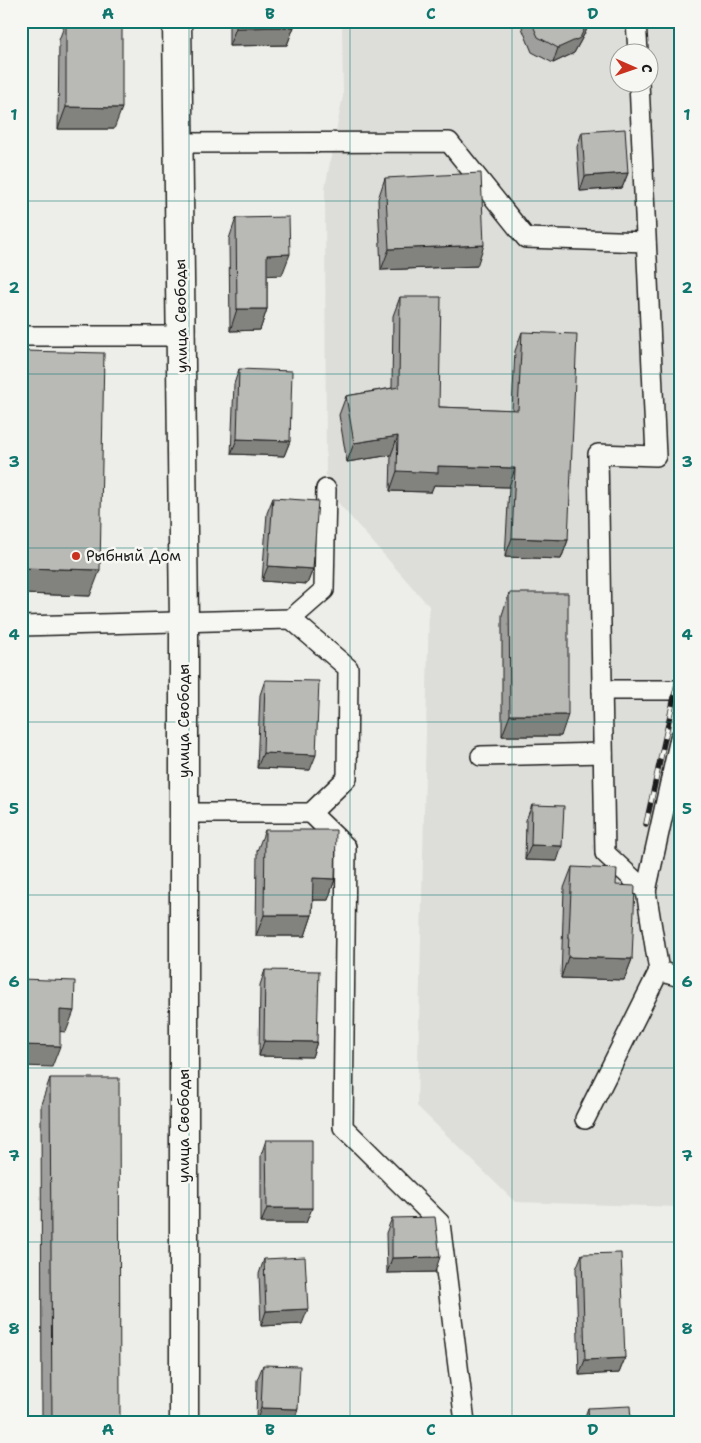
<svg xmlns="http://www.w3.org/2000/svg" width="701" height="1443" viewBox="0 0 701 1443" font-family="'Shantell Sans',sans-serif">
<rect width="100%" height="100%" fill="#edede9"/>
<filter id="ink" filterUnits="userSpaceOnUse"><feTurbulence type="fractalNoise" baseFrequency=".02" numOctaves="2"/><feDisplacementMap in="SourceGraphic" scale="10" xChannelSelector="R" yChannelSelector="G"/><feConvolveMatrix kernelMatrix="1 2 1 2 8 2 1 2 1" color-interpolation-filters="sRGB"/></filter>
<g filter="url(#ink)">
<!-- built -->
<path fill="#ddddda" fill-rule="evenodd" d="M342,21H680V1207L515,1202L417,1106L429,606L326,489L325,188L343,96ZM618,52H648V82H618Z"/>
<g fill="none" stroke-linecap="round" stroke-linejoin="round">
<defs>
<g id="lane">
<path d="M636,21L638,52"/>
<path d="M639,82L656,456L598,454L605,853L646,891L659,971L680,977"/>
<path d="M179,143L449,142L526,238L646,242"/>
<path d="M21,336H181"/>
<path d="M326,489L324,590L291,619L348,668L347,778L311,813L346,847L343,1127L440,1223L465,1422"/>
<path d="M21,626L291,619"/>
<path d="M602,690H680"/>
<path d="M481,756L603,753"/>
<path d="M185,813H311"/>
<path d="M646,891L680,738"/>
<path d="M585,1119L659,971"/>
</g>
<path id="secondary" d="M177,21L184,622V1422"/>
</defs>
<!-- lane casing -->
<use href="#lane" stroke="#1c1c1c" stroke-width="22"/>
<!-- secondary casing -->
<use href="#secondary" stroke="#1c1c1c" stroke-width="31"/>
<!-- lane -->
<use href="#lane" stroke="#f6f6f2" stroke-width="19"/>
<!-- secondary -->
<use href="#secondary" stroke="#f6f6f2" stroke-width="28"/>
<defs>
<path id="rail" d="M646,824L680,670"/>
</defs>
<!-- rail casing -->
<use href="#rail" stroke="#1c1c1c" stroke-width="5.5"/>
<!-- rail -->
<use href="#rail" stroke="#f6f6f2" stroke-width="4" stroke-dasharray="11" stroke-linecap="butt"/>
</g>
<!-- wall -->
<g fill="#9f9f9d" stroke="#1c1c1c">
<path d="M66,21H122L114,129H58L59,40Z"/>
<path d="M229,21H293L294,27L287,45L229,46Z"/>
<path d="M525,21H589L586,31L574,53L553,63L532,52L522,28Z"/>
<path d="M582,132L628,173L622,188L580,191L577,147Z"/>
<path d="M385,178L477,266L381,270L378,199Z"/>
<path d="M236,218L282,275H267V309L260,330L230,331L229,239Z"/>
<path d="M400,297L439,407L512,410L515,351L522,332L568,540L561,559L505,557L509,487L434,485L431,492L390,491L391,455L347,462L339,415L346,396L392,388L393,316Z"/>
<path d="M25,351L90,596L21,594V361Z"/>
<path d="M239,369L290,441L284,456L231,454L234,384Z"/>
<path d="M273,498L313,569L307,584L262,581L267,513Z"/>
<path d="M509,593L561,736H502V615Z"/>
<path d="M265,680L310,770L257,768L260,695Z"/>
<path d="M532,805L557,861L525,860L526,820Z"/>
<path d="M265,830L335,879L328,900H313L312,915L305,936H256L257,851Z"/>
<path d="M572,867L616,885L632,959L624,980L561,978L564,888Z"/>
<path d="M265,970L317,1042L312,1057L259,1056L260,985Z"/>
<path d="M50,1078L120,1422H42L41,1104Z"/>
<path d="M266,1140L312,1208L306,1223H261V1155Z"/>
<path d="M392,1218L435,1272L387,1273L386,1233Z"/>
<path d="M582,1254L625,1358L619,1373L579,1375L576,1269Z"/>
<path d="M680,1255V1382L675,1268Z"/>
<path d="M264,1259L302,1324L261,1326L259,1274Z"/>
<path d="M263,1365L294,1422H256L257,1380Z"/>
<path d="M588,1408L631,1422H583Z"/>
</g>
<!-- shaded-wall -->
<g fill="#82827f" stroke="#1c1c1c">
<path d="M588,21H589L586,31L574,53L553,63L558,48Z"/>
<path d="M294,27L287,45L229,46L236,28Z"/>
<path d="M66,107L122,108L114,129H58Z"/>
<path d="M628,173L622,188L580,191L585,176Z"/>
<path d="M484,245L477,266L381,270L389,249Z"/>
<path d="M290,254L282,275L259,276L267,255Z"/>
<path d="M237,309H267L260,330L230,331Z"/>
<path d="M398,436L391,455L347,462L354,443Z"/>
<path d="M237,439L290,441L284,456L231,454Z"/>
<path d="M438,466L515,468L509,487L434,485L431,492L390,491L397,471Z"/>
<path d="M512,538L568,540L561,559L505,557Z"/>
<path d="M268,566L313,569L307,584L262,581Z"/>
<path d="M21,568L100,570L90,596L21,594Z"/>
<path d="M510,715H568L561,736H502Z"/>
<path d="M263,753L316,755L310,770L257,768Z"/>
<path d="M531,845L562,846L557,861L525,860Z"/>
<path d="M313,878L335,879L328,900H305Z"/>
<path d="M264,915H312L305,936H256Z"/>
<path d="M568,957L632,959L624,980L561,978Z"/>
<path d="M60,1010L74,1011L66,1032L53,1031Z"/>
<path d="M264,1041L317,1042L312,1057L259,1056Z"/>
<path d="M21,1045L60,1046L52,1067L21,1066Z"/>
<path d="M267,1208H312L306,1223H261Z"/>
<path d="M440,1257L435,1272L387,1273L392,1258Z"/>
<path d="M308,1309L302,1324L261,1326L266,1311Z"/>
<path d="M625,1358L619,1373L579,1375L585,1360Z"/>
<path d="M261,1408L298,1409L294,1422H256Z"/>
</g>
<!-- building -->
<g fill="#b9b9b6" stroke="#1c1c1c">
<path d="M66,21H122V108L66,107Z"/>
<path d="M236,21H293L294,27L236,28Z"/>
<path d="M531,21H588L580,38L558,48L538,37Z"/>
<path d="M625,129L628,173L585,176L582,132Z"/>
<path d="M481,173L484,245L389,249L385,178Z"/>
<path d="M289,217L290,254L267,255V309H237L236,218Z"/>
<path d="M400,297H441L439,407L518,410L522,332L577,334L568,540L512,538L515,468L438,466V473L397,471L398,436L354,443L346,396L399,387Z"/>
<path d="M25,351L104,353L100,570L21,568V516Z"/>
<path d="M239,369L292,371L290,441L237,439Z"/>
<path d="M273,498L318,501L313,569L268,566Z"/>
<path d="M509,593H568V715H510Z"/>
<path d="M265,680L319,681L316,755L263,753Z"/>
<path d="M532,805L564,806L562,846L531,845Z"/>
<path d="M265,830H336L335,879L313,878L312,915H264Z"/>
<path d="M572,867L617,869L616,885L635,886L632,959L568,957Z"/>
<path d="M265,970L319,971L317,1042L264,1041Z"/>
<path d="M21,979L75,981L74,1011L60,1010V1046L21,1045Z"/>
<path d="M50,1078H119L120,1422H52Z"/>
<path d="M266,1140H312V1208H267Z"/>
<path d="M435,1217L440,1257L392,1258V1218Z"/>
<path d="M621,1253L625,1358L585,1360L582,1254Z"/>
<path d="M305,1257L308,1309L266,1311L264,1259Z"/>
<path d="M263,1365L300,1366L298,1409L261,1408Z"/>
<path d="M630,1406L631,1422H589L588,1408Z"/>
</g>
</g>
<!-- grid -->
<path fill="none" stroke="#0f766e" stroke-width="1" stroke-opacity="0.55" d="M189,21V1422M350,21V1422M512,21V1422M21,201H680M21,374H680M21,548H680M21,722H680M21,895H680M21,1068H680M21,1242H680"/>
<!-- markers -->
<circle fill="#c8321e" stroke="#f6f6f2" stroke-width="2" cx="76" cy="556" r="5"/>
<g text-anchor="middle" stroke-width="5" stroke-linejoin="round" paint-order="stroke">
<!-- street labels -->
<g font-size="15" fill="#1c1c1c" stroke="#f6f6f2">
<text transform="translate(181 316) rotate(-91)" y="5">улица Свободы</text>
<text transform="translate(184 721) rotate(-90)" y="5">улица Свободы</text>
<text transform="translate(184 1126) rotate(-90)" y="5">улица Свободы</text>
</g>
<!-- poi labels -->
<g font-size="15" fill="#1c1c1c" stroke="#f6f6f2" text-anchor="start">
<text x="86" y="561">Рыбный Дом</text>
</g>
</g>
<!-- margin -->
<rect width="701" height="1443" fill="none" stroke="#f6f6f2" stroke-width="55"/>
<!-- north arrow -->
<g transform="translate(634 68) rotate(92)"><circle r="24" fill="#f6f6f2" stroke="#9f9f9c"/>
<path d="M0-4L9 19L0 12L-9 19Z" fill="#c8321e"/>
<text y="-8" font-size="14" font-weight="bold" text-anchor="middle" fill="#1c1c1c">С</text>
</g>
<rect x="28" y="28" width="646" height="1388" fill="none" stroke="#0f766e" stroke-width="2"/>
<g font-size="16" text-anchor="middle" font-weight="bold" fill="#0f766e">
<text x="108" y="19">A</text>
<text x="270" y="19">B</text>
<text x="431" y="19">C</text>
<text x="593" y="19">D</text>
<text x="14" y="120">1</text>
<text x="687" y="120">1</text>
<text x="14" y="293">2</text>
<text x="687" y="293">2</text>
<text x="14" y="467">3</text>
<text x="687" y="467">3</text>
<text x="14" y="640">4</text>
<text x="687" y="640">4</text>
<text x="14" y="814">5</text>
<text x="687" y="814">5</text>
<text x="14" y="987">6</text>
<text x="687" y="987">6</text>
<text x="14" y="1161">7</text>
<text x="687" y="1161">7</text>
<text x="14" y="1334">8</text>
<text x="687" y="1334">8</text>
<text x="108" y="1435">A</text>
<text x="270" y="1435">B</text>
<text x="431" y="1435">C</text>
<text x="593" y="1435">D</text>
</g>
</svg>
